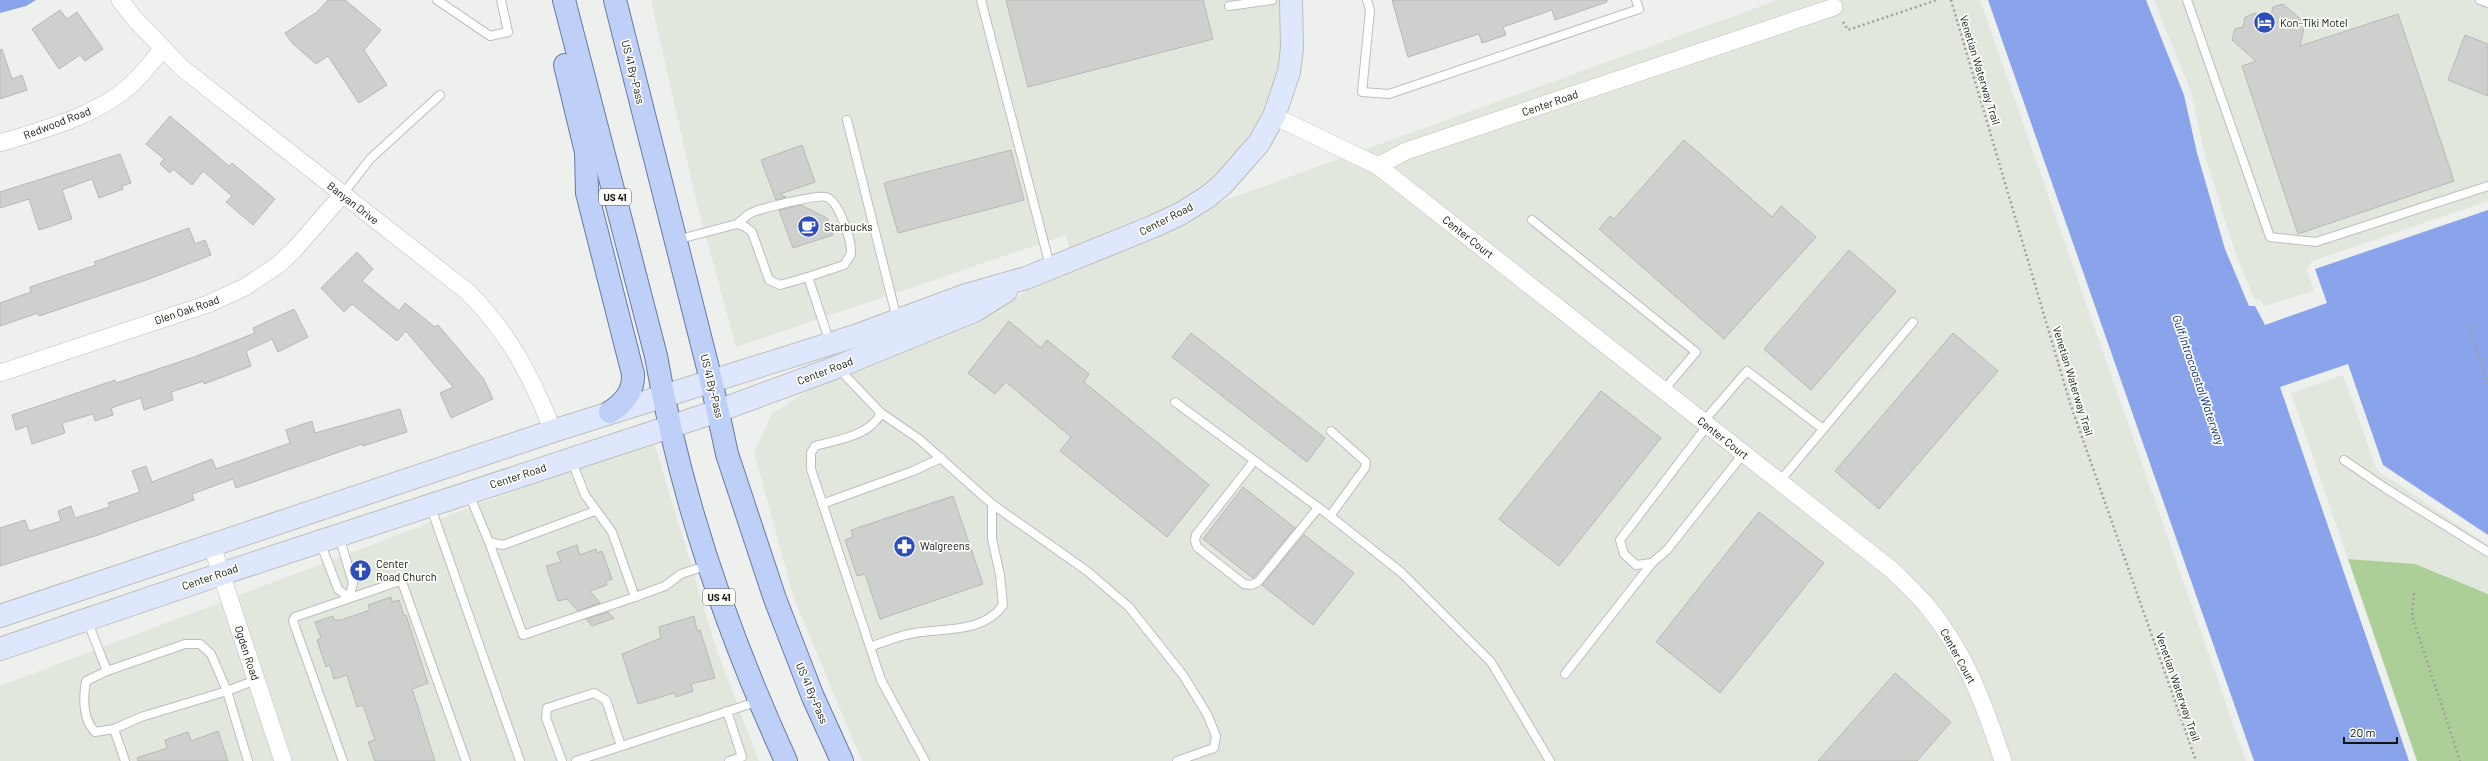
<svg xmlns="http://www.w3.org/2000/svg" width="2488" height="761" viewBox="0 0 2488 761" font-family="Barlow,sans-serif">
<rect width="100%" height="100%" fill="#eef0ed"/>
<!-- built -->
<g fill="#e1e7dd">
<path d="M651,0H1281L1283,21L1280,69L1266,111L1251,136L1216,177L1175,205L1069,249L1066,235L736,347L696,200Z"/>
<path d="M1778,0H1980L2246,761H862L794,599L754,452L772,414L812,387L978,321L1030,288L1215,204Z"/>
<path d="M2154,0H2488V201L2312,261L2307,269L2314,291L2264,306L2261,300L2254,298L2233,246L2204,151L2191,92Z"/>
<path d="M2343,375L2377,470L2488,545V594L2415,565L2348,559L2291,393Z"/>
<path d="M654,442L717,651L759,761H0V686L566,471Z"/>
</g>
<!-- green -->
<path fill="#abcf96" d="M2348,559L2415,564L2488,594V761H2417Z"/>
<!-- water -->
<g fill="#89a4ea">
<path d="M0,0H36L26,6L0,13Z"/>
<path d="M1988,0H2146L2184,95L2197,153L2225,249L2249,306H2255L2265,325L2327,303L2315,269L2488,210V535L2383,465L2348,364L2280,387L2409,761H2254Z"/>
</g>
<!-- building -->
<g fill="#ced0cd" stroke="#b6b8b5">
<path d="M328,0H345L381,30L364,50L387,85L359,103L328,56L316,64L292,43L285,33L317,12Z"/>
<path d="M1006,0H1203L1213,39L1028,87Z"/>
<path d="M1392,0H1607V2L1555,20L1552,10L1503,27L1506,35L1482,43L1479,34L1408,57Z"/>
<path d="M2283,4L2305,23L2300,46L2398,14L2454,181L2298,234L2242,66L2256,61L2232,40L2235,29L2243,27L2245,17L2256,13L2269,25L2273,7Z"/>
<path d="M60,10L67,19L77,12L103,49L85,61L80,55L59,69L32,29Z"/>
<path d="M2465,35L2488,44V96L2448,80Z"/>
<path d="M2,49L12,79L22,75L27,90L0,99V50Z"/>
<path d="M170,116L229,166L232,163L275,199L253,225L226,202L232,196L203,171L192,185L173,169L170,173L160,164L164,159L146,144Z"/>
<path d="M1684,140L1772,217L1781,206L1816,237L1724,339L1599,229L1610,216L1614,219Z"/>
<path d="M802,145L815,182L780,194L786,197L776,200L761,160Z"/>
<path d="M1011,150L1024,200L898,233L884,183Z"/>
<path d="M120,154L131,183L122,186L123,189L99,198L92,179L62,190L72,219L39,230L29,199L0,208V192Z"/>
<path d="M801,205L827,218L833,235L793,248L779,210Z"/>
<path d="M189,228L195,244L205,240L211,255L149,279L39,316L38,313L0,326V303L31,292L30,287L96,265L94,262Z"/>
<path d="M1849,250L1896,291L1811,390L1764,349Z"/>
<path d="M357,252L373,269L362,281L399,311L405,303L435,327L438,325L483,378L493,399L451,418L440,393L453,387L406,331L397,341L352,304L344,312L321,288Z"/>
<path d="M294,309L308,337L278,352L272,339L246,351L251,366L204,384V381L171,392L173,400L144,410L141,398L111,408L113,415L95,421L93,414L62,423L65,433L32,444L27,426L16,430L12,415L115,380L116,383L194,357L255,333L253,328Z"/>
<path d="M1009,321L1041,348L1047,340L1089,374L1084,382L1209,485L1167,537L1060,451L1071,437L1006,382L995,394L968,373Z"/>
<path d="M1191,333L1325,438L1307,462L1172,357Z"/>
<path d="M1953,333L1998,371L1879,509L1835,471Z"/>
<path d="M1601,391L1661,438L1559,566L1499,519Z"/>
<path d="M400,409L407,432L363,446L362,444L236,488L233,479L192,494L194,500L176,507L98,535L0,566V528L25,520L29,531L61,521L58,511L71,506L75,518L110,507L108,503L140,492L132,471L146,466L152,482L212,459L216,469L290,443L286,430L312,421L315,433Z"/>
<path d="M1243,487L1295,528L1253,578L1203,539Z"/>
<path d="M953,496L983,584L880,619L865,574L857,576L845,540L853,537L851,530Z"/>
<path d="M1759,512L1824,563L1720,693L1656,642Z"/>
<path d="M1304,535L1354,573L1313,625L1262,585Z"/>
<path d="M577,545L580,555L596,549L597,553L602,551L612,579L606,581L607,585L590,591L600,603L578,611L567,599L558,601L546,566L561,562L557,552Z"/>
<path d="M391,597L392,602L399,600L404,616L406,615L428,683L412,689L435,761H375L368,742L375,740L363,705L357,707L347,675L334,679L330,665L326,667L317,640L321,638L315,622L333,616L334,620H341L370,610L368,605Z"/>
<path d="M608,612L614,618L592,626L586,619Z"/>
<path d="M694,616L697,631L700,630L715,678L691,684L693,691L676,697L674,693L638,704L622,654L661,638L659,627Z"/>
<path d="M1895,673L1951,722L1917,761H1818Z"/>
<path d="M218,731L228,761H138L137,758L167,748L165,740L188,732L191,741Z"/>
</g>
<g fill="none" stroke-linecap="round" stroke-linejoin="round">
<defs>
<g id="lane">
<path d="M437,0L490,36L508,32L501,0"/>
<path d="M981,0L1050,266"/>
<path d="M1367,0L1370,10L1362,92L1389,94L1639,9L1636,0"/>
<path d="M2187,0L2270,237L2316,242L2488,186"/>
<path d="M2480,0L2488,3"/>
<path d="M1229,6L1272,0"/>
<path d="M847,120L897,319"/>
<path d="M343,194L370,159L440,95"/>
<path d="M1532,220L1696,352L1663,391"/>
<path d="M737,224C741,221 745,217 749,214C757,209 819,194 826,197C839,201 852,241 851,254L844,265L808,277"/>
<path d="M676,240L737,224L744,226L752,232L769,280L780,285L808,277L830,343"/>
<path d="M839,369L881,413L919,439L992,504L1087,571L1129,607L1183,675L1207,714L1216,736L1214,748L1177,761"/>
<path d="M1175,402L1330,516"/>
<path d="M881,413C870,436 837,440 815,446L811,453V469L881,680L925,761"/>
<path d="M1703,422L1747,371L1823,429"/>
<path d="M1707,426L1620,540L1624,554L1636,565L1652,563L1667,550L1743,454"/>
<path d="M1331,431L1366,462L1365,468L1330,516L1402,573L1491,662L1550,761"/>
<path d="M571,459L585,495L612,532L635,597L665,586L681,574L708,565"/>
<path d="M2344,460L2385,488L2488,552"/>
<path d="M1254,461L1196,535L1195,541L1197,547L1244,584L1251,585L1258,582L1318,508"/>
<path d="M1779,482L1913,322"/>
<path d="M469,494L489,542L503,545L595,511"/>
<path d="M822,504L913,471L941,458"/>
<path d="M430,505L520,761"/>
<path d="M339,536L353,583L349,598"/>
<path d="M320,542L338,589L349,598"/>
<path d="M489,542L523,635L635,597"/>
<path d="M87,620L107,671L185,644H200L211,654L227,691L141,717L114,729L125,761"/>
<path d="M870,647C884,642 900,635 915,633C945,628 984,633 1003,605L1000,575L992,539V504"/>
<path d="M107,671L86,681C83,698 82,718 95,732L114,729"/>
<path d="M1565,674L1652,563"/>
<path d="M727,711L742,757L729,761"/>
<path d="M248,761L227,691L256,680"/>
<path d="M343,761L293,621L295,617L400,581L402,582L466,761"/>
<path d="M562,761L546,718L547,708L594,693L606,700L621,746"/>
<path d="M576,761L759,701"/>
</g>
<g id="street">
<path d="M120,0L134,18L182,68L469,293C511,336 531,376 553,431"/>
<path d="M1274,116L1378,166L1892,570C1904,582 1917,594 1928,607C1965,652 1985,706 2003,761"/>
<path d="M0,143C45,129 101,115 135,81C145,71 154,59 163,48"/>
<path d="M1378,166L1406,151L1834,7"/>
<path d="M0,373L208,304L245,287L278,265L294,250L343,194"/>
<path d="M212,546L283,761"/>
</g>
<g id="secondary">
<path d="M0,616L553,431L855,336L966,295L1026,278L1152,227L1180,214L1206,198L1222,185L1259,143L1274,116L1289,72L1292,48L1291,0"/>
<path d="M0,649L221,574L718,411L837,367L974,311L1006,291"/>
</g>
<g id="primary">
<path d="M564,0L656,356C680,496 727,632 786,761"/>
<path d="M615,0L711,380L727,454L775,599L813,697L842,761"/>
<path d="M565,65L586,152L587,193L633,374C634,392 624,403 610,412"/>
</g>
</defs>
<!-- lane casing -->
<use href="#lane" stroke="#bcbebb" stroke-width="10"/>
<!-- street casing -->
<use href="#street" stroke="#bcbebb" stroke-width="18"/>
<!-- secondary casing -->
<use href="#secondary" stroke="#bcbebb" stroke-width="24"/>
<!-- primary casing -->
<use href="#primary" stroke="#6779a5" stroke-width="24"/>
<!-- path -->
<g stroke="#9fa09e" stroke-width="2.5" stroke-dasharray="2 3" stroke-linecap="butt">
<path d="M1951,0L2070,403L2196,761"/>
<path d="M1843,22L1848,30L1937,0"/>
<path d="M2468,325L2488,385"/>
<path d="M2414,593L2412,616L2460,761"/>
</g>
<!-- lane -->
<use href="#lane" stroke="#fff" stroke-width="8"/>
<!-- street -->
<use href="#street" stroke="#fff" stroke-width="17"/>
<!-- secondary -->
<use href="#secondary" stroke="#dfe7fc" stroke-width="22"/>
<!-- primary -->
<use href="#primary" stroke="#bfd0f8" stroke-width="22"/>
</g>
<!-- icons -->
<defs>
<symbol id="hotel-disc" viewBox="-11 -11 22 22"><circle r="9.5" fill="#2e4dbd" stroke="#fcfefa"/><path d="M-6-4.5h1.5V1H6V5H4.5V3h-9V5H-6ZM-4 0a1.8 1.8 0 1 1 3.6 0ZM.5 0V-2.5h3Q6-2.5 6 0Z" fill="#fff"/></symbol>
<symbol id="cafe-disc" viewBox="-11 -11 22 22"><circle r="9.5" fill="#2e4dbd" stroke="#fcfefa"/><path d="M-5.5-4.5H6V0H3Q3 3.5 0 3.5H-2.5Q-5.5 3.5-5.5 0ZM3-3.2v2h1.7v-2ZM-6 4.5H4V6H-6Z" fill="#fff"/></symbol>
<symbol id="pharmacy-disc" viewBox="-11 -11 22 22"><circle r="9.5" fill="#2e4dbd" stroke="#fcfefa"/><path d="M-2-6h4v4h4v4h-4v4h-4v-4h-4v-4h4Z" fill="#fff"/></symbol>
<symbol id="church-disc" viewBox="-11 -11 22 22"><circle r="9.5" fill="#2e4dbd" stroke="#fcfefa"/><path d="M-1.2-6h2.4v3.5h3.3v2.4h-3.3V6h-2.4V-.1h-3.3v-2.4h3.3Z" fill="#fff"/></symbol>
</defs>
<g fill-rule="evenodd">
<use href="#hotel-disc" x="2252" y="10" width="25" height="25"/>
<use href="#cafe-disc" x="796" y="214" width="25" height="25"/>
<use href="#pharmacy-disc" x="892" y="534" width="25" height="25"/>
<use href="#church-disc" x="348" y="558" width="25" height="25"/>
</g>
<g text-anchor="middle" stroke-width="3.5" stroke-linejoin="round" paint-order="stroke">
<!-- shield labels -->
<g fill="#fcfefa" stroke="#585a58" stroke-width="1">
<rect x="599" y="189" width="32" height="16" rx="3"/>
<rect x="703" y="589" width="32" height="16" rx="3"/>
</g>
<g font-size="10" font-weight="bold" fill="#121312">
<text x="615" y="201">US 41</text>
<text x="719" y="601">US 41</text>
</g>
<!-- poi labels -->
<g font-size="11" fill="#121312" stroke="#fcfefa" text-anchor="start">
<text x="2280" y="27">Kon-Tiki Motel</text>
<text x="824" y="231">Starbucks</text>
<text x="920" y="550">Walgreens</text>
<text x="376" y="568">Center<tspan x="376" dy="13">Road Church</tspan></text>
</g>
<!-- street labels -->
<g font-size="11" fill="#121312" stroke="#fcfefa">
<text transform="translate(1980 70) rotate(73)" y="4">Venetian Waterway Trail</text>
<text transform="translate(633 72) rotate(76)" y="4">US 41 By-Pass</text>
<text transform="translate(1550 103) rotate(-19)" y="4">Center Road</text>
<text transform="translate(57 123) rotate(-21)" y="4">Redwood Road</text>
<text transform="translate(353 203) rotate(38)" y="4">Banyan Drive</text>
<text transform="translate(1166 219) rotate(-27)" y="4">Center Road</text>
<text transform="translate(1468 237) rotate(38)" y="4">Center Court</text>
<text transform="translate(187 310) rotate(-19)" y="4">Glen Oak Road</text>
<text transform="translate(825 371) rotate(-21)" y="4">Center Road</text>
<text transform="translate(2073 381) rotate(73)" y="4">Venetian Waterway Trail</text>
<text transform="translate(712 386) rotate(76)" y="4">US 41 By-Pass</text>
<text transform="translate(1723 438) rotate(38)" y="4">Center Court</text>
<text transform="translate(518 476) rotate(-18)" y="4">Center Road</text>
<text transform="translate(210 577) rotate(-19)" y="4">Center Road</text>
<text transform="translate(247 653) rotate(72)" y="4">Ogden Road</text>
<text transform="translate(1958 656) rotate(61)" y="4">Center Court</text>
<text transform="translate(2178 687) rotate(71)" y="4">Venetian Waterway Trail</text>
<text transform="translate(812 693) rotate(67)" y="4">US 41 By-Pass</text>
</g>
<!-- water labels -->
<g font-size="12" font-style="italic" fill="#152977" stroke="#fcfefa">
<text transform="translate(2198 380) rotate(71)" y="4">Gulf Intracoastal Waterway</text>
</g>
</g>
<!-- scale -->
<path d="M2344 737v6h53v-6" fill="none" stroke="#121312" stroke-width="2"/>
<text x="2350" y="737" font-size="12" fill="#121312" stroke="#fcfefa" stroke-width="3" paint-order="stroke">20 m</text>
</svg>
